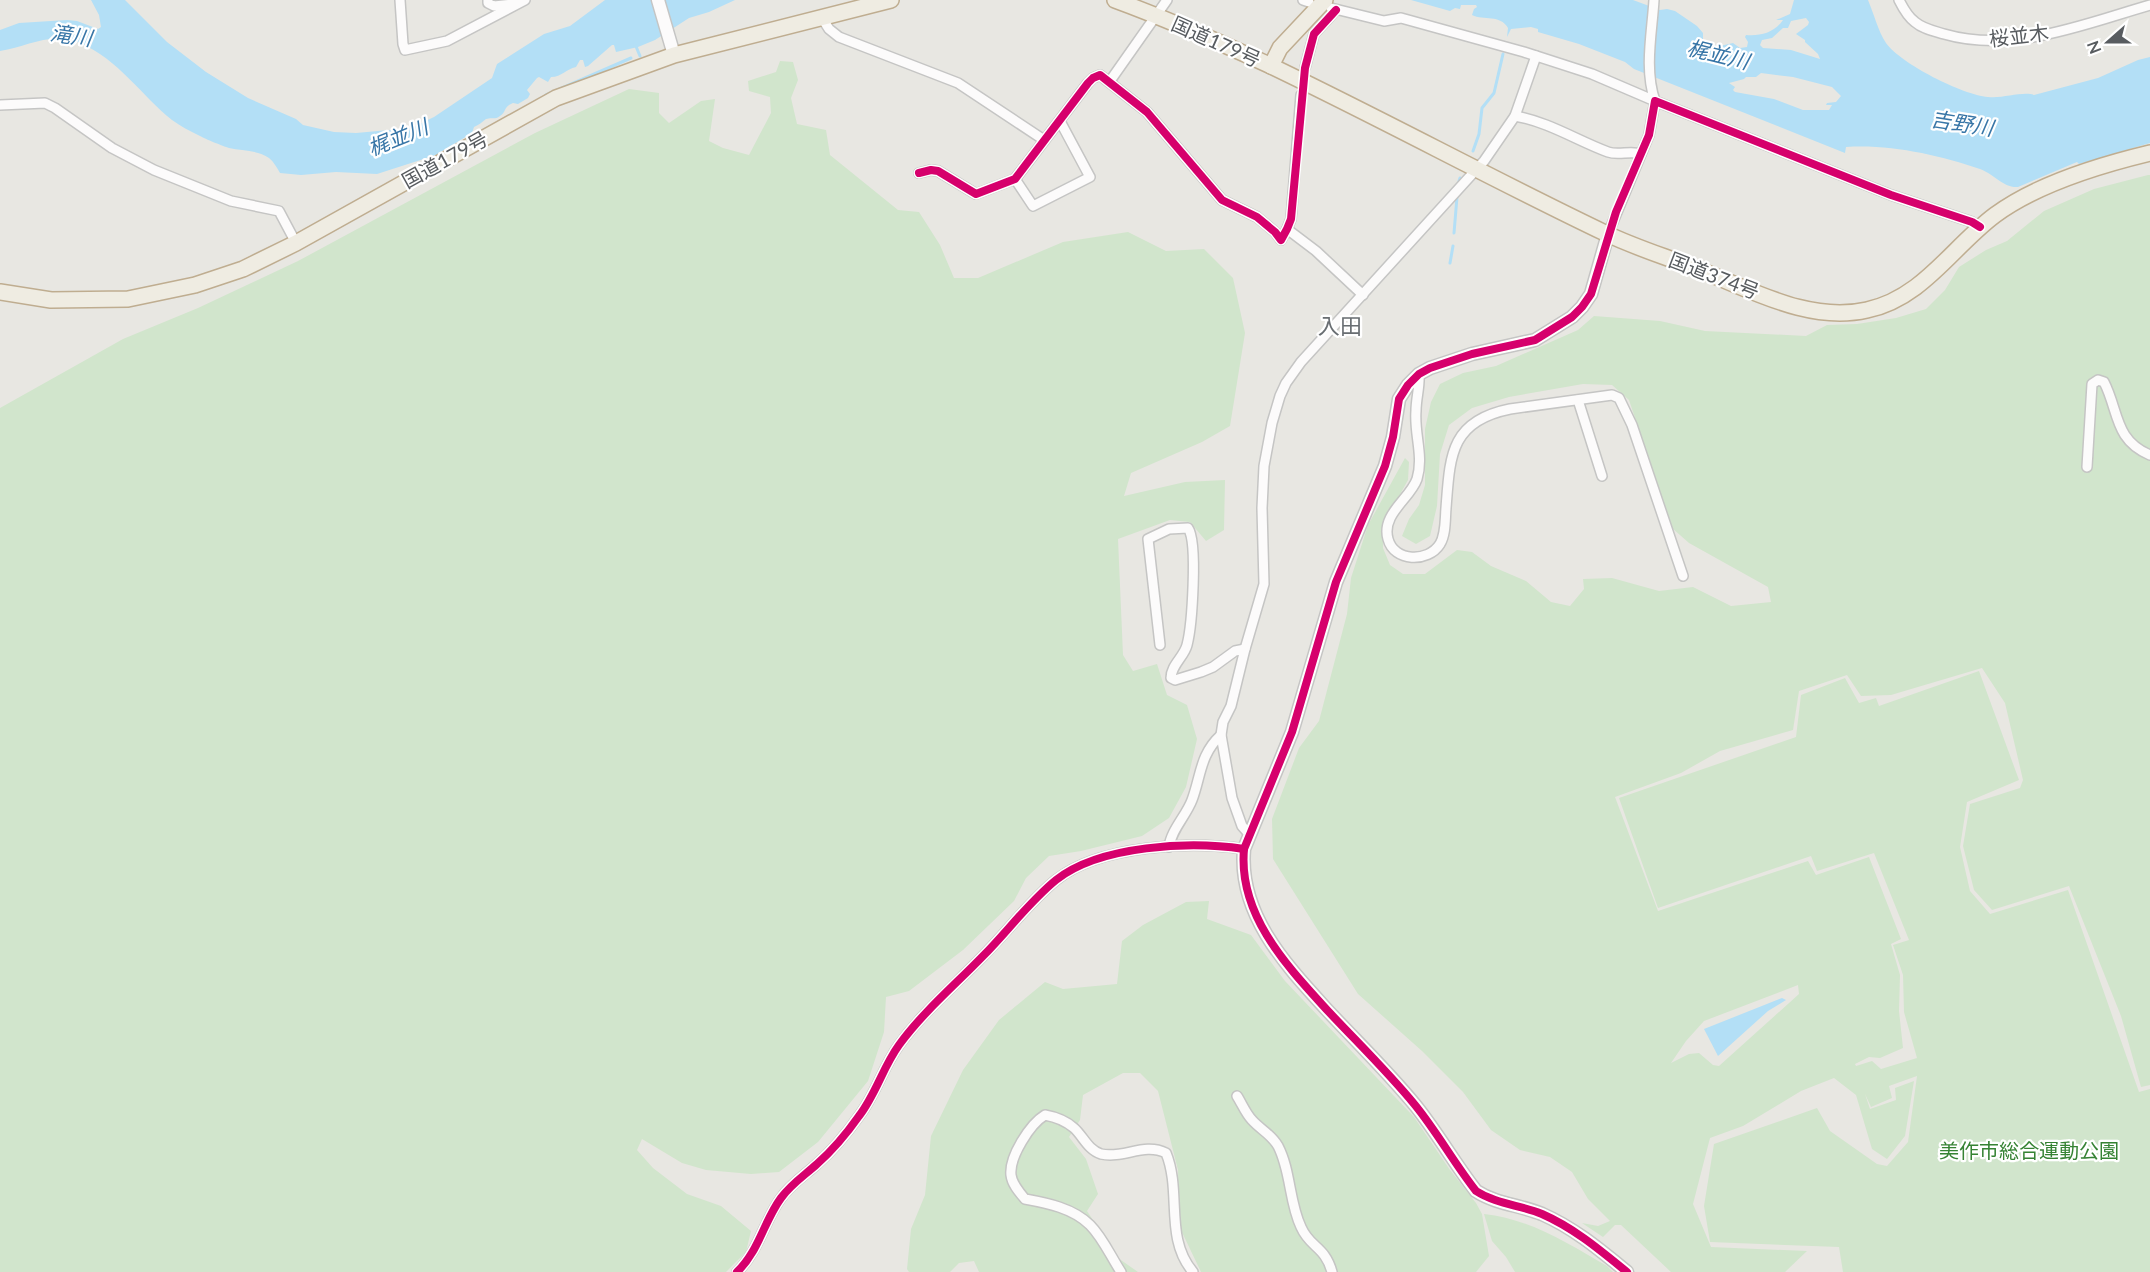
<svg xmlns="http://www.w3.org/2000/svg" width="2150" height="1272" viewBox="0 0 2150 1272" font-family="Lato,'Noto Sans JP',sans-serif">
<rect width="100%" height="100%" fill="#e8e7e2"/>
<!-- green -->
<g fill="#d1e5cc" fill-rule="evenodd">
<path d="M780,61L793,62L798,80L791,98L797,124L826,130L830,155L898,210L919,212L940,245L954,278H978L1063,242L1128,232L1166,251L1204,249L1233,278L1245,333L1230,426L1202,442L1131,473L1124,496L1185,482L1225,480L1224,530L1206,541L1190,522L1170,520L1118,539L1123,655L1133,671L1157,664L1167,695L1187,705L1197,739L1186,787L1169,818L1142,836L1081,851L1049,856L1026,878L1014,901L963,950L909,991L886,997L884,1032L868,1081L818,1142L779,1172L751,1174L706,1170L682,1163L642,1139L637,1150L653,1168L687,1194L721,1206L751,1231L746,1252L726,1272H0V408L123,339L198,308L298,261L535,133L629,89L659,93V113L669,123L701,101L715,99L709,141L723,148L749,155L771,113L770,97L749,91L748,81L776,72Z"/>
<path d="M2148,175H2150V1085L2141,1087L2121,1016L2069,886L1992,910L1974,890L1963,846L1970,804L2020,788L2023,780L2005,703L1982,668L1891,695L1861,696L1847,675L1799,691L1793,730L1720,751L1681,773L1615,797L1658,911L1808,861L1816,875L1869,857L1901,939L1891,944L1900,975L1899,1011L1903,1048L1880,1058L1869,1057L1855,1064L1856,1066L1872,1061L1881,1069L1917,1058L1904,1012L1903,975L1893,945L1909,940L1874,853L1817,871L1811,856L1658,908L1619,798L1796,737L1801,695L1845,678L1859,703L1876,698L1879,706L1979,671L2019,780L1967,802L1960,847L1970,891L1990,914L2068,890L2139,1092L2150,1089V1272H1843L1839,1247L1710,1242L1704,1206L1714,1144L1817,1108L1830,1131L1877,1164L1887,1166L1908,1142L1917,1076L1889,1086L1892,1098L1871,1107L1865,1094L1870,1109L1896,1100L1895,1088L1914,1081L1905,1136L1887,1159L1872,1149L1856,1095L1834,1078L1801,1091L1743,1126L1710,1138L1693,1204L1711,1247L1807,1251L1785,1272H1671L1621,1225H1615L1603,1237L1582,1223L1598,1226L1610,1221L1588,1199L1572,1172L1550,1157L1520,1150L1491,1130L1463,1092L1422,1051L1358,994L1273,859L1272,819L1299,748L1319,721L1347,614L1351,578L1368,525L1405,458L1409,462L1408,480L1383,525V548L1390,565L1403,574H1425L1457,550L1472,552L1491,566L1526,581L1551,602L1570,606L1584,589L1583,579L1612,578L1659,591L1693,587L1731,606L1771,602L1768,587L1689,543L1672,528L1629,400L1612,385L1583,384L1509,397L1472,408L1449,425L1440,454L1437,506L1430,536L1416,544L1402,536L1409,519L1419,505L1425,485V429L1431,402L1440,384L1463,373L1496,366L1578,330L1594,316L1660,321L1705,331L1806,336L1827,325L1857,324L1896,318L1926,309L1945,290L1959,267L1986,250L2007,241L2044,211L2094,189ZM1798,985L1799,994L1719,1066L1713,1065L1699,1053L1689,1054L1671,1063L1686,1041L1704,1021Z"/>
<path d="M1209,901L1207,919L1251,935L1285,981L1414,1117L1450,1170L1476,1203L1482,1214L1489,1256L1476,1272H1201L1179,1226L1178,1170L1158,1091L1140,1073H1123L1083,1095L1080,1120L1069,1137L1086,1159L1098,1194L1087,1211L1118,1258L1138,1272H979L974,1261L959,1263L950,1272H909L907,1269L911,1229L925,1195L931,1136L963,1070L999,1020L1045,982L1063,989L1117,984L1122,941L1143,925L1186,902Z"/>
<path d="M1484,1214C1530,1219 1567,1243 1607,1266L1613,1272H1515L1506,1257L1492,1241Z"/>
</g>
<!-- water -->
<g fill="#b3dff6" fill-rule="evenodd">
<path d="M91,0H125L167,42L206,72L248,98L296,119L303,125L334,132L356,133L411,128L434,117L492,78L497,64L544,34L570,26L605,0H735L709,12L689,18L655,40L638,47L616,52L614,45H612L588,66L585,67L583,60H580L576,67C566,69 562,77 551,77L548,82L539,77L537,78L527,90L530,94L528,98L518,104L513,103C503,107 507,111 500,116C495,120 492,117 486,119C482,122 479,125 474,127L472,133L436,155L377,174L336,172L301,175L280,173C277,168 274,162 269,158C258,150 242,151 229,148C223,146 205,139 200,136C190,131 180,126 172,120C141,95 118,59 80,43C50,31 28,47 0,51V30L19,23L67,20L77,21L98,29L101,27L99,15Z"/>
<path d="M1411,0H1633L1660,10L1667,9L1675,11L1697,26L1703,33V43L1720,46L1733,43L1740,48L1747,47L1748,42L1745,37L1746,35C1761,36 1774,33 1783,20H1776L1790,14L1794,0H1868C1874,14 1878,31 1886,43C1901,64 1963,95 1988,97C2002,99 2023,91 2034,95L2098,78L2138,60L2150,57V143L2079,164L2077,162L2018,187C2003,188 1994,174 1980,169C1939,155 1890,144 1846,147L1845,153L1634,69L1625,62L1579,44L1538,32V29L1531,27L1511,29L1507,37L1508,28C1500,14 1484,21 1472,15L1474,9L1477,7L1476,5H1461L1460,9L1455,8L1450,11ZM1806,18L1809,22L1808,25L1796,34L1805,40V42L1818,54L1820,59L1791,50L1763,48L1760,45L1762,40L1772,38L1783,28H1788L1791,21ZM1761,73L1793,77L1832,87L1841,96L1836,102L1827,103L1826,105H1832L1829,110H1803L1774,99L1735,92L1733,90L1735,87L1729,83L1744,79L1746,77H1756Z"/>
<path d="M1782,998L1786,1000L1768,1011L1718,1056L1704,1029Z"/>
</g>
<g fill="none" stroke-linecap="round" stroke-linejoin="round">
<!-- stream -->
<g stroke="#b3dff6" stroke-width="3">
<path d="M635,44L640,56"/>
<path d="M546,95L631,58"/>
<path d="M1473,151L1479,134L1482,108L1494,93L1503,54"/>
<path d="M1459,181L1460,178"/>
<path d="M1454,233L1457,197"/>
<path d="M1450,263L1453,246"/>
</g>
<defs>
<g id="minor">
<path d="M400,0L403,44L405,50L447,41L525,0"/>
<path d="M488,0V3L494,6L513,4"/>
<path d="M1303,0L1309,2"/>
<path d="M1899,0C1903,8 1908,17 1915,22C1923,29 1934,31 1944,34C2013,54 2084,24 2150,5"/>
<path d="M1331,8L1384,21L1401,18L1524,52L1592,74L1655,101C1644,69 1652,33 1654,0"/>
<path d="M822,18L829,29L839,37L958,83L1044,140"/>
<path d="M1305,68L1314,34L1336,10"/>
<path d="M1110,81L1167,0"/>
<path d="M0,105L45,103L55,108L112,148L154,170L231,201L279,211L296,243"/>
<path d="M1515,116C1549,122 1576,140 1608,152C1619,156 1630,150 1641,154"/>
<path d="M919,173L931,170L938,171L976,194L1015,179L1088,83L1093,78L1100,75L1147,112L1222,200L1257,217L1275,232L1281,240L1287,229L1291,219L1301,95"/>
<path d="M1015,179L1033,206L1090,177L1060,121"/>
<path d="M1287,229L1316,251L1363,295"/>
<path d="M1608,234L1649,135L1655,101L1891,195L1972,222L1980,227"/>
<path d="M1419,374C1420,387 1416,398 1416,411C1414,434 1424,456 1417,479C1410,499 1381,514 1388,539C1394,562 1428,563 1440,544C1446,534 1445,520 1446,508C1450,456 1450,421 1510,409L1612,395L1619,398L1632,425L1683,576"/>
<path d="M1578,400L1602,476"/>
<path d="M2087,467L2092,384L2098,380L2104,382C2119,411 2114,440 2150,455"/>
<path d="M1160,645L1148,539L1169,529L1188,528C1198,542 1192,626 1187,645C1184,657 1171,665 1171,678L1175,680L1201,672L1213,667L1235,651L1245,649"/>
<path d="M1250,835L1242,826L1232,798L1221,735L1223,722L1231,706L1245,649L1264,584L1262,508L1264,466L1272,423L1280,396L1286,383L1301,362L1484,161L1515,116L1536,56"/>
<path d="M1169,847C1171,830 1186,816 1192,800C1201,776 1200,754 1221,735"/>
<path d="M1237,1096C1242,1104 1246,1114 1252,1120C1261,1130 1271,1134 1278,1146C1291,1171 1289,1202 1301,1227C1310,1248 1325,1246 1332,1272"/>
<path d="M737,1272C759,1251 764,1221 781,1198C791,1184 805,1175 817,1164C833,1150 847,1133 859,1116C876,1094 883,1067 899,1045C923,1012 955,985 983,956C1007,932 1029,902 1056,880C1100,845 1190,841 1244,849"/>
<path d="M1121,1272C1111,1257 1103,1238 1090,1225C1073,1208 1047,1203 1025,1199C1019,1192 1012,1184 1011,1175C1009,1157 1030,1124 1045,1115C1056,1117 1065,1120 1074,1128C1083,1136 1088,1150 1101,1154C1124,1159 1144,1142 1166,1153C1182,1192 1164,1238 1193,1272"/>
</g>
<g id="tertiary">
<path d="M658,0L674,55"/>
<path d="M1608,234L1591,294L1582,307L1572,317L1535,340L1472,354L1430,368L1419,374L1408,385L1399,399L1393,437L1385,466L1336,582L1292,732L1244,849C1238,915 1287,966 1328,1011C1357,1042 1388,1072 1415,1105C1437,1132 1454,1163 1476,1191C1496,1204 1520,1205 1542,1214C1574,1228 1600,1250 1627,1272"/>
</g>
<g id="trunk">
<path d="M1115,0C1167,19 1219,42 1269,65C1382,119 1492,179 1605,233C1636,248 1670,258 1702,271C1754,291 1810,323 1867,310C1923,298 1952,247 1995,215C2037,184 2100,165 2150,153"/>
<path d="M1271,66L1280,48L1325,0"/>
<path d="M0,292L51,300L128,299L195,285L243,269L296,243L556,98L674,55L891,0"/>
</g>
</defs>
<!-- minor casing -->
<use href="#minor" stroke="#c5c5c4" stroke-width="12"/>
<!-- tertiary casing -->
<use href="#tertiary" stroke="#c5c5c4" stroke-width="15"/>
<!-- trunk casing -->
<use href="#trunk" stroke="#bfad90" stroke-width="18"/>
<!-- minor -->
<use href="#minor" stroke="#fcfbfb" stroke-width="9"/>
<!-- tertiary -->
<use href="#tertiary" stroke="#fcfbfb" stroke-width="12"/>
<!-- trunk -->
<use href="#trunk" stroke="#efece2" stroke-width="15"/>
<defs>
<g id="cycleway">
<path d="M919,173L931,170L938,171L976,194L1015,179L1088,83L1093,78L1100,75L1147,112L1222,200L1257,217L1275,232L1281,240L1287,229L1291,219L1305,68L1314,34L1336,10"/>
<path d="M737,1272C759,1251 764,1221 781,1198C791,1184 805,1175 817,1164C833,1150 847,1133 859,1116C876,1094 883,1067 899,1045C923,1012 955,985 983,956C1007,932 1029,902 1056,880C1100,845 1190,841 1244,849"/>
<path d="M1627,1272C1600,1250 1574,1228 1542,1214C1520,1205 1496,1204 1476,1191C1454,1163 1437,1132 1415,1105C1388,1072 1357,1042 1328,1011C1287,966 1238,915 1244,849L1292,732L1336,582L1385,466L1393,437L1399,399L1408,385L1419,374L1430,368L1472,354L1535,340L1572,317L1582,307L1591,294L1616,212L1649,135L1655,101L1891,195L1972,222L1980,227"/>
</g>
</defs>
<!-- cycleway casing -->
<use href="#cycleway" stroke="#fff" stroke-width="11"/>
<!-- cycleway -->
<use href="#cycleway" stroke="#d6006c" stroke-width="8"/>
</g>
<g text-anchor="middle" stroke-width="4.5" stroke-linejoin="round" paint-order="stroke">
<!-- street labels -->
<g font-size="20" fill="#585c60" stroke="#fff">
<text transform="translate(2019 36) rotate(-7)" y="7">桜並木</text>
<text transform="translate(1216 42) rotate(24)" y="7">国道179号</text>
<text transform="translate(445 160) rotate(-29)" y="7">国道179号</text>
<text transform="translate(1714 276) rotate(21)" y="7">国道374号</text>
</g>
<!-- park labels -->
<g font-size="20" fill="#368334" stroke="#fff">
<text x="2029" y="1158">美作市総合運動公園</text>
</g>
<!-- water labels -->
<g font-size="21" font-style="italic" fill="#3876a7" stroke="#fff">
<text transform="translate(71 36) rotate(8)" y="7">滝川</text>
<text transform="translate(1718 55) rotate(14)" y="7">梶並川</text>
<text transform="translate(1962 124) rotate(9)" y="7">吉野川</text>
<text transform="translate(398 138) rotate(-22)" y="7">梶並川</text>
</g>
<!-- quarter labels -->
<g font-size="22" fill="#696e72" stroke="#fff">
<text x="1340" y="334">入田</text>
</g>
</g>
<!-- north arrow -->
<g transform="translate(2108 42) rotate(249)" stroke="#ffffff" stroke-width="4.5" paint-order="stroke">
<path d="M0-4.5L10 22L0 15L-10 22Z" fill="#585c60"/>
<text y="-9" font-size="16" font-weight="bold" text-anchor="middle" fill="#585c60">N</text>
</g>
</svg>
